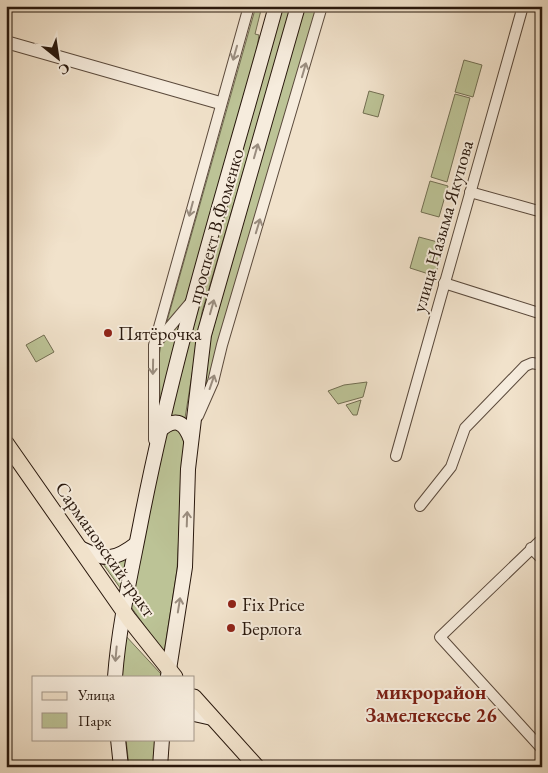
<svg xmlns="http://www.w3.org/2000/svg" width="548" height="773" viewBox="0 0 548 773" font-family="'EB Garamond',serif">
<rect width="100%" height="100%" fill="#f1e2cb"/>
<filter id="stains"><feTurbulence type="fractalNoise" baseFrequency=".004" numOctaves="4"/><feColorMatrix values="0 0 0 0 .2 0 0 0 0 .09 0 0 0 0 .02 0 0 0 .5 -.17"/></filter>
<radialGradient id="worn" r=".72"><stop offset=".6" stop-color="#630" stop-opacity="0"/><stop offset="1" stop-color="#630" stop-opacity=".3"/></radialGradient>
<!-- green -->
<g fill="#bcc396" stroke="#726e52">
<path d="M256,6H262L255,34L259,35L255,61L160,402L159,356L162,339Z"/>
<path d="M281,6H292L202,312L185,418L170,415L186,330Z"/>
<path d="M306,6H319L231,309L203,397L209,344L297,26Z"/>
<path d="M464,60L482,65L473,97L455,92Z"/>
<path d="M369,91L384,95L378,117L363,113Z"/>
<path d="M455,94L470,98L447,182L431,177Z"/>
<path d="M430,181L448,186L439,217L421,212Z"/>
<path d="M419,237L445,244L435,276L410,268Z"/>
<path d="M44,335L54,352L36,362L26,345Z"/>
<path d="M367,382L363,397L338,404L328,391L344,385Z"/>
<path d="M361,400L357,415H353L346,405Z"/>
<path d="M181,428L184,440L177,570L164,653L129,604L163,431Z"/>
<path d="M131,553L123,592L101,561Z"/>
<path d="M124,634L161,674V677H120Z"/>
<path d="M126,739H156L155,767H129Z"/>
</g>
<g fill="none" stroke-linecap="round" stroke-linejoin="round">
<defs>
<g id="minor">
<path d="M470,192L542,212"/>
<path d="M444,283L542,314"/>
<path d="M157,342L191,302"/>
<path d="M198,416L213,382L222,345L322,6"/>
<path d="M154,440V345L249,6"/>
<path d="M396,456L523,6"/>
<path d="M420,506L451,467L465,428L525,366L532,363L542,365"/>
<path d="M542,539L440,637L542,749"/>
<path d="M531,548L542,559"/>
</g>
<path id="tertiary" d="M6,42L220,103"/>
<g id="secondary">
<path d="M158,432C174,417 184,420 191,440"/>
<path d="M82,549C106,561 115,560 136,544"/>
<path d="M168,676L185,567L188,469L204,335L298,6"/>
<path d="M115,677C119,624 131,573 141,521C175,346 229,177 276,6"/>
<path d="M194,714L212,718"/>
<path d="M118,739L121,767"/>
<path d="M160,767L162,739"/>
</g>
<g id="primary">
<path d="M6,443L129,619L175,677"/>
<path d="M194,697L257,767"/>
</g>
</defs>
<!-- minor casing -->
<use href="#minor" stroke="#5b4a3c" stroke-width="12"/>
<!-- tertiary casing -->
<use href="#tertiary" stroke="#5b4a3c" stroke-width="14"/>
<!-- secondary casing -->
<use href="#secondary" stroke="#29180d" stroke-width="16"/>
<!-- primary casing -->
<use href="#primary" stroke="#29180d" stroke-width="17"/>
<!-- minor -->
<use href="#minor" stroke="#f6ecdd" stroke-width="10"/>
<!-- tertiary -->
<use href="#tertiary" stroke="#f6ecdd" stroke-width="12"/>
<!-- secondary -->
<use href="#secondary" stroke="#f6ecdd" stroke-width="14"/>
<!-- primary -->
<use href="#primary" stroke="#f1e2cb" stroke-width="15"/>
</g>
<!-- one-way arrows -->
<defs><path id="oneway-shaft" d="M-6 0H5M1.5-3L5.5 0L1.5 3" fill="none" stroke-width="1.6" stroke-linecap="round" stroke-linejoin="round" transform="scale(1.25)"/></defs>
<g stroke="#9a8d7f">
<use href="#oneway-shaft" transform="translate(235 53) rotate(106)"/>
<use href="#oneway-shaft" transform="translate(304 70) rotate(-74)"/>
<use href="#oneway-shaft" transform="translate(256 151) rotate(-74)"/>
<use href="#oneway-shaft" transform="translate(191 209) rotate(105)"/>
<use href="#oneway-shaft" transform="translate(258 226) rotate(-73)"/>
<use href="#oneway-shaft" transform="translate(212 307) rotate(-74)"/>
<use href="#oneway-shaft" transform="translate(153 367) rotate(91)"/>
<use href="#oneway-shaft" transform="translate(212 382) rotate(-71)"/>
<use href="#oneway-shaft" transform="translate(187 519) rotate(-88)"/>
<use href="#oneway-shaft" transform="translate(179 605) rotate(-81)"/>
<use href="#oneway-shaft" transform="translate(116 654) rotate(95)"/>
</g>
<!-- markers -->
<g fill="#8f2418" stroke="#f6ecdd" stroke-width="2">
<circle cx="108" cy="333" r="5"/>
<circle cx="232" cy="604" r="5"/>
<circle cx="231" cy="628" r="5"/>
</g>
<g text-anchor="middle" stroke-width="4" stroke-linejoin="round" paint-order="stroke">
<!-- street labels -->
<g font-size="19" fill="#29180d" stroke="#f6ecdd">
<text transform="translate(215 226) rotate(-74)" y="7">проспект В.Фоменко</text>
<text transform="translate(442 226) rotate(-74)" y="7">улица Назыма Якупова</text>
<text transform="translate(106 549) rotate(55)" y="7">Сармановский тракт</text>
</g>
<!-- poi labels -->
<g font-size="19" fill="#29180d" stroke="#f6ecdd" text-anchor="start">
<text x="118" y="340">Пятёрочка</text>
<text x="242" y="611">Fix Price</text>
<text x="241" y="635">Берлога</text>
</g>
<!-- neighbourhood labels -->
<g font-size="20" font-weight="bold" fill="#7a1f14" stroke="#f6ecdd">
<text x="431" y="699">микрорайон<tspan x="431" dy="23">Замелекесье 26</tspan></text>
</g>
</g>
<!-- margin -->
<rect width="548" height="773" fill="none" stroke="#f1e2cb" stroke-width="25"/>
<rect x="8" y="8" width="533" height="758" fill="none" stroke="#29180d" stroke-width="2.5"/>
<rect x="12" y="12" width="523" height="748" fill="none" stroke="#29180d"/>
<!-- legend -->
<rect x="32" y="676" width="162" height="65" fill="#f6ecdd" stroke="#a4978a"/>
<rect x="42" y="692" width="25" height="8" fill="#f1e2cb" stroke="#a4978a"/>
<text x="78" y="700" font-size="15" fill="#29180d">Улица</text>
<rect x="42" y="713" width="25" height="15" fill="#bcc396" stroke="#a4978a"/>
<text x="78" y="726" font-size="15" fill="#29180d">Парк</text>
<!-- north arrow -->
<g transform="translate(58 58) rotate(150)" stroke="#f6ecdd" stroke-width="4" paint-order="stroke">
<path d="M0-4L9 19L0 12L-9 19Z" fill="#29180d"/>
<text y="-8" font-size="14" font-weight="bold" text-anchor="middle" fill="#29180d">С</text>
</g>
<rect width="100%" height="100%" filter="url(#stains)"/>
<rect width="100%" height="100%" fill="url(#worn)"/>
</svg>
